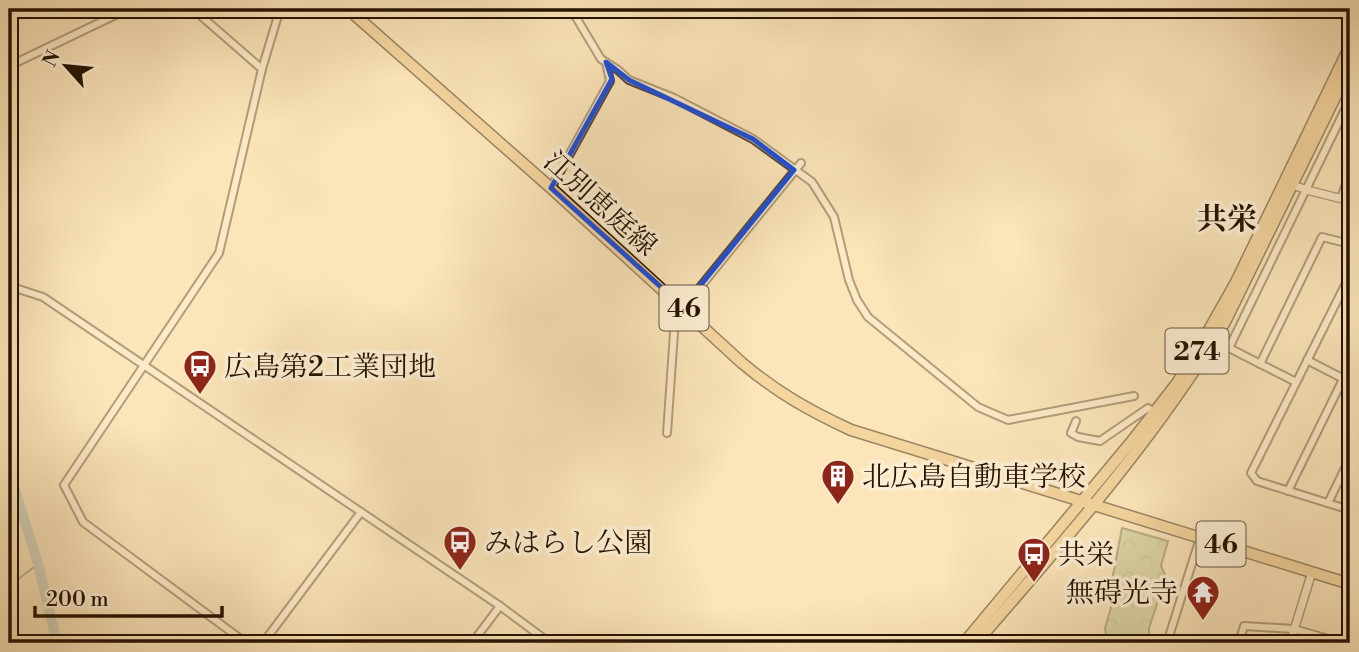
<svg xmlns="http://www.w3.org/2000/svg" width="1359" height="652" viewBox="0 0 1359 652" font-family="'Libre Bodoni','Noto Serif JP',serif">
<defs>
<pattern id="park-crowns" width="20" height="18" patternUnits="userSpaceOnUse" patternTransform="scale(1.75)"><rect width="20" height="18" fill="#bac692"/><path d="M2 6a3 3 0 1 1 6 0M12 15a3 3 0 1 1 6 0" fill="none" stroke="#a0a97c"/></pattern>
</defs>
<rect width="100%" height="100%" fill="#fbe5b9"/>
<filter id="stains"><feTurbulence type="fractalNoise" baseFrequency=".00286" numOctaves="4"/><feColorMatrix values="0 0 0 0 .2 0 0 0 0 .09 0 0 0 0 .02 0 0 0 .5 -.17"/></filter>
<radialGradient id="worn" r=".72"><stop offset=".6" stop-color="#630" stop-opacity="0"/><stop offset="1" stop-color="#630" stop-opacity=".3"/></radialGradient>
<!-- park -->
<path fill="url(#park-crowns)" stroke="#6f6c49" stroke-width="2" d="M1122,528L1168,541L1161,566L1166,577L1149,628V643H1107L1105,628L1113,601V575Z"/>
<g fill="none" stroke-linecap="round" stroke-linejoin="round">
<!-- stream -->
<path stroke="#717870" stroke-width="2" d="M9,586L38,564"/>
<!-- river -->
<path stroke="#a5bcbb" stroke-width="10" d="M9,470L38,564L57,643"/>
<defs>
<g id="minor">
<path d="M193,9L262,69L219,253L64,485L83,522L246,643"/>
<path d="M571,9L601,59L618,70L629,80L674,98L753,139L812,182L834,217L849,280L857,300L868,317L978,407L1008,420L1134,396"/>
<path d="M9,66L128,9"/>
<path d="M262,69L280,9"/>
<path d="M551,188L610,81L606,62"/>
<path d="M1341,198L1350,173"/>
<path d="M1350,275L1251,473L1257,481L1350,510"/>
<path d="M9,286L43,297L500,606L550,643"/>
<path d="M1307,360L1344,379"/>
<path d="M1260,364L1322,237L1350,244"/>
<path d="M1296,382L1229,348L1350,99"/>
<path d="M1076,421L1071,433L1078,437L1100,441L1148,408L1155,413"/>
<path d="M667,433L675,318L801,163"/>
<path d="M1288,491L1350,365"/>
<path d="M1328,503L1350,458"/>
<path d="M263,643L361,512"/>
<path d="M472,643L500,606"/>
<path d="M1167,643L1200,538"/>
<path d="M1239,643L1244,626L1294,629L1342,643"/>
</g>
<g id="tertiary">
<path d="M1290,184L1307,190L1350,201"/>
<path d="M1290,643L1312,572"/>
</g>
<path id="primary" d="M348,9L551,188L742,363C778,393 808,410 851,430L1350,584"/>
<g id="trunk">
<path d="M964,643L1132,441L1177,383L1196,353L1236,282L1350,46"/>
<path d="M976,643C1064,541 1156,438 1225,322L1350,67"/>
</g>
</defs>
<!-- minor casing -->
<use href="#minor" stroke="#5a462e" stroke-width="10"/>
<!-- tertiary casing -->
<use href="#tertiary" stroke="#5a462e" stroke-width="10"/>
<!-- primary casing -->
<use href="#primary" stroke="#241100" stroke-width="13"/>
<!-- trunk casing -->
<use href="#trunk" stroke="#241100" stroke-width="13"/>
<!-- minor -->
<use href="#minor" stroke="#fceed2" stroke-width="6"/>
<!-- tertiary -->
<use href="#tertiary" stroke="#fceed2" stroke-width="7"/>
<!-- primary -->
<use href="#primary" stroke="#eec27c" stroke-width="10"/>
<!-- trunk -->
<use href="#trunk" stroke="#eec27c" stroke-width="10"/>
</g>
<!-- marked area -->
<path d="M0 0H1359V652H0ZM606,62L629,80L753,139L794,170L683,307L551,188L612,79Z" fill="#fbe5b9" fill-opacity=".55" fill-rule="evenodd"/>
<path fill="none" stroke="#1d4ed8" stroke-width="5" stroke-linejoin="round" d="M606,62L629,80L753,139L794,170L683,307L551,188L612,79Z"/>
<!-- icons -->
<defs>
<symbol id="bus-pin" viewBox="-11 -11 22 30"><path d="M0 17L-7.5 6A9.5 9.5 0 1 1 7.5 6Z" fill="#8f2418" stroke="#fceed2"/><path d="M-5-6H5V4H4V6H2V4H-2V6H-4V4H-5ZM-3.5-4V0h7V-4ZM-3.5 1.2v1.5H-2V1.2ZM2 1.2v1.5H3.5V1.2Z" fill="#fff"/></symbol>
<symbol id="building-pin" viewBox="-11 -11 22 30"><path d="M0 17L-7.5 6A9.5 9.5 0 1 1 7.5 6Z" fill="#8f2418" stroke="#fceed2"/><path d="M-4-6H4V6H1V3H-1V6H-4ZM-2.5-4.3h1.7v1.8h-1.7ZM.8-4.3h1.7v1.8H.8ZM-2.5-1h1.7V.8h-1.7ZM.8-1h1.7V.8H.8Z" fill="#fff"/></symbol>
<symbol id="temple-pin" viewBox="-11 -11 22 30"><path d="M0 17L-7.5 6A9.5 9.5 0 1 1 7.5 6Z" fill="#8f2418" stroke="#fceed2"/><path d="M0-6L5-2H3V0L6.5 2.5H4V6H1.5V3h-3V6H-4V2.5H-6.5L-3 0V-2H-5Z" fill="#fff"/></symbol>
</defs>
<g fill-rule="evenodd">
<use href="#bus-pin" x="181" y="347" width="38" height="52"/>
<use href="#building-pin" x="819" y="457" width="38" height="52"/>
<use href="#bus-pin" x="441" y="523" width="38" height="52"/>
<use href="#bus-pin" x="1015" y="535" width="38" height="52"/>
<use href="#temple-pin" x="1184" y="573" width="38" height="52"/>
</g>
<g text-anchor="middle" stroke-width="7" stroke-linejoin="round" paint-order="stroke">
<!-- shield labels -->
<g fill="#fceed2" stroke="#65533f" stroke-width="2">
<rect x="659.5" y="285.5" width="49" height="45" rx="5"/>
<rect x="1165.5" y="328.5" width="63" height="45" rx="5"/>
<rect x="1196.5" y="521.5" width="49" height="45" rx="5"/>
</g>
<g font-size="26" font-weight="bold" fill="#241100">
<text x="684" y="317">46</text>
<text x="1197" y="360">274</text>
<text x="1221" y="553">46</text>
</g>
<!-- street labels -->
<g font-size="28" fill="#241100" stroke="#fceed2">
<text transform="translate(601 203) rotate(42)" y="10">江別恵庭線</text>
</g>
<!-- poi labels -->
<g font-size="28" fill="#241100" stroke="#fceed2" text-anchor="start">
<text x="224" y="376">広島第2工業団地</text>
<text x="862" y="486">北広島自動車学校</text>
<text x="484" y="552">みはらし公園</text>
<text x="1058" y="564">共栄</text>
<text x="1178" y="602" text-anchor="end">無碍光寺</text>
</g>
<!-- neighbourhood labels -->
<g font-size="30" font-weight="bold" fill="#241100" stroke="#fceed2">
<text x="1227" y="229">共栄</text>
</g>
</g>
<!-- margin -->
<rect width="1359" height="652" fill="none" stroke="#fbe5b9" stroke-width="35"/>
<rect x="10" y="10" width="1338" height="631" fill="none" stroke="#241100" stroke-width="3.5"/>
<rect x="18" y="18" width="1324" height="617" fill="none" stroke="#241100" stroke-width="2"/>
<!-- north arrow -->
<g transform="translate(66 66) rotate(297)" stroke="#fceed2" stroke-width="5" paint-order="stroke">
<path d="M0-5L12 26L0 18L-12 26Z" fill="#241100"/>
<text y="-10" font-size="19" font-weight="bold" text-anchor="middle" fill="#241100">N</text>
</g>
<!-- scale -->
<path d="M35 606v10h187v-10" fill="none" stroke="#241100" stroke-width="3.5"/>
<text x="46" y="606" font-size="21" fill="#241100" stroke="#fceed2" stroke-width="5" paint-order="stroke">200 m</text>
<rect width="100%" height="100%" filter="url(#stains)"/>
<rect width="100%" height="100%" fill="url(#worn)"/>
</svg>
